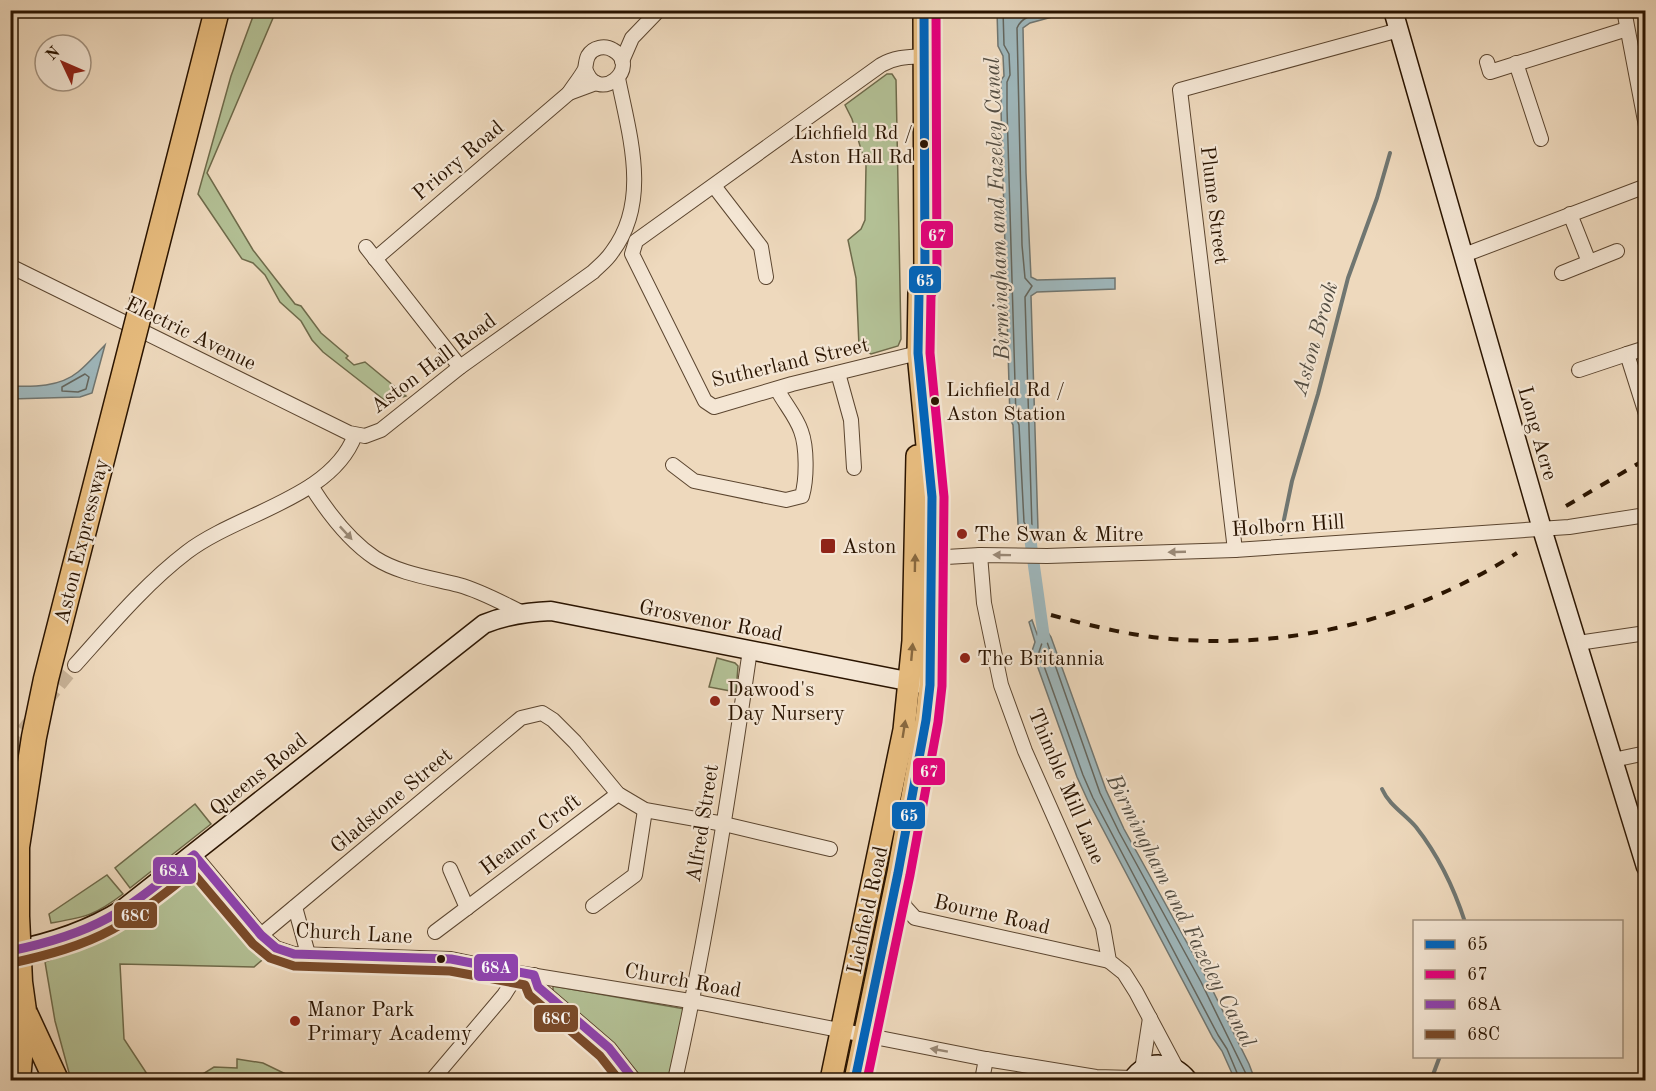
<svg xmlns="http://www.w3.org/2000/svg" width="1656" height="1091" viewBox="0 0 1656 1091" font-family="'Old Standard TT',serif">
<rect width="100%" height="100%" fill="#eed9bd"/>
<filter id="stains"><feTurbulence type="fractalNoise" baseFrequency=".00333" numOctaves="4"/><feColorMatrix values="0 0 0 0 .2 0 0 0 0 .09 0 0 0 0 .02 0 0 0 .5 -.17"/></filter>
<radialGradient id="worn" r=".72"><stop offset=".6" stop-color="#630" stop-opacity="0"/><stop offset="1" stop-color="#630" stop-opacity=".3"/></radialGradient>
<!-- green -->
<g fill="#b3c095" stroke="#6e6a4a" stroke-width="1.5">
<path d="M255,11H276L207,173L253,250L295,304L301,306L321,333L348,356L346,358L354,365L365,362L406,396L387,402L323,352L312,340L301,321L280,302L265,275L253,263L242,259L198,194L231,76Z"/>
<path d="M887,74H892L896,80L901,339L898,346L871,354L859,346L856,278L848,240L861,229L865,220L866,166L852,119L845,105Z"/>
<path d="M717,658L735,663L738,666L736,692L709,687Z"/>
<path d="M195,804L211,824L130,888L115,868Z"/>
<path d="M107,875L123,894C94,916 85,917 51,923L49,914Z"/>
<path d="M182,881L203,883L268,955L254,967L120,964L124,1039L151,1080H71L55,1021L45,962L90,944L131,920Z"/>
<path d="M553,986L685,1009L671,1080H644L611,1042L553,992Z"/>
<path d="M237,1059L263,1063L298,1080H193L214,1067L237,1068Z"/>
</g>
<!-- water -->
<g fill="#9eb7bc" stroke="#707671" stroke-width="1.5">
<path d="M997,11H1074L1030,23L1023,28L1026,173L1031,277L1037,280L1115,278V289L1037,292L1031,296L1038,530L1034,545H1029L1018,524L1013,425L1010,419L1001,109V80L1004,76L1003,56L998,46Z"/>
<path d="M105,345L92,393L80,397L11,399V386C33,387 60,387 78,372C88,364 96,354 105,345Z"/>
<path d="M1032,620L1037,634L1041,622L1051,637L1106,790L1124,829L1207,979L1249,1064L1255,1080H1235L1222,1051L1213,1038L1088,801L1077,777L1032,651L1035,642L1029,622Z"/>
</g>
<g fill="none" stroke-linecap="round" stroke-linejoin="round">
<!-- shore -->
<g stroke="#64665e" stroke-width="1.5">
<path d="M1003,10L1004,45L1009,54L1010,75L1007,82V109L1016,417L1019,425L1024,522L1029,531L1032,528L1025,297L1032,286L1025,278L1022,245L1017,28C1022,15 1039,14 1052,10"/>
<path d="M85,374L89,377L86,389L78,392L62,391V387Z"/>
<path d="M1240,1080L1227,1049L1218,1035L1093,798L1083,775L1039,652L1043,640L1047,642L1100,793L1119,832L1201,982L1249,1080"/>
</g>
<!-- stream -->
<g stroke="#707671" stroke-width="4">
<path d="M1281,534L1292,481L1318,394L1348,278L1377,198L1390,153"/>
<path d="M1382,789C1389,805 1405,814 1416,827C1438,855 1454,888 1465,922"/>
<path d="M1431,1080L1440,1056"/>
</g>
<!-- canal -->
<path stroke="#9eb7bc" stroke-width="12" d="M1029,530L1044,638"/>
<!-- street-tunnel -->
<g stroke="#c7b297" stroke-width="14" stroke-dasharray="14 7" stroke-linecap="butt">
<path d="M46,701L75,665"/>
<path d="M10,747L35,716"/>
</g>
<defs>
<g id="street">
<path d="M1624,10L1646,126"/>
<path d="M622,61L632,38L659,10"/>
<path d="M1487,62L1490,72L1627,29"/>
<path d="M1516,63L1541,139"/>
<path d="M569,93C574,85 581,77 585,69C586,65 586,60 588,56C593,47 605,45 613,50C643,67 597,107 585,68"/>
<path d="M714,186L761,247L766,277"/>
<path d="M1570,214L1589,262"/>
<path d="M366,247L460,367"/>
<path d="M1464,255L1646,186"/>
<path d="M375,259L569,93L596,83"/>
<path d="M10,266L349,433L365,436L381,430L460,367L593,272C599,266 607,260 612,252C651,201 629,134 618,78"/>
<path d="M1562,273L1617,251"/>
<path d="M1646,348L1627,354L1646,414"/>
<path d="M918,353L792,384L714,407L705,401L632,254L636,241L881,65C895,57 908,57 924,56"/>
<path d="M1579,370L1627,354"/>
<path d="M838,373L851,420L854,468"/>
<path d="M673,465L694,481L786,500L802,496C807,479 807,447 801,431C796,416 784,403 777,389"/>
<path d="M311,486C328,513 348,540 375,558C400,574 432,578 459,585C481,591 502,603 523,613"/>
<path d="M1235,550L1180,90L1399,30"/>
<path d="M980,555L984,603L1001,685L1025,751L1103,927L1109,961L1124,973L1136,992L1177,1069"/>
<path d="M932,560L946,557L980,555L1047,556L1235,550L1569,527L1646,515"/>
<path d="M1578,643L1646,633"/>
<path d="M75,665C110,626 145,584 187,552C238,513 332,498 355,435"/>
<path d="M1613,760L1646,753"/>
<path d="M194,855L261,935L276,948L294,954L451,959L518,973L702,1003L986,1059L1096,1077L1134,1078"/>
<path d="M450,869L467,908"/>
<path d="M899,884L905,907L915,918L1109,961"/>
<path d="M593,906L635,875L645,810"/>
<path d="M295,907L308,954"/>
<path d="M435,932L618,794"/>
<path d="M261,935L521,718L542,713L553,720L575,742L618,794L645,810L724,824L830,849"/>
<path d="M534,975L538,987L609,1048L634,1080"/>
<path d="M1142,1070L1150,1018"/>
<path d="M432,1080L504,995L518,973"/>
<path d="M675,1080C707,938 729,794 750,650"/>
<path d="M982,1080L986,1059"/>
</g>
<g id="secondary">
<path d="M1393,10L1542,529L1646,867"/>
<path d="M10,951C51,943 88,931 123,909L484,624C506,615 527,612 551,611L922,684"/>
<path d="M1132,1080C1146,1058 1173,1061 1188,1080"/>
</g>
<g id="primary">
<path d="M831,1080L904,730L913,641L917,456"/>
<path d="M855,1080L898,873L926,720L930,685L932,497L918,353L919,293L925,280L924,10"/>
</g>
<g id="highway">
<path d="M24,1011L56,1080"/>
<path d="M18,1080L24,1013"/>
</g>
</defs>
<!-- street casing -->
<use href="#street" stroke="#5b452f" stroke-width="16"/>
<!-- secondary casing -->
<use href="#secondary" stroke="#2a1400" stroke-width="21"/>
<!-- primary casing -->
<use href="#primary" stroke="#2a1400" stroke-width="24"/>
<!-- highway casing -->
<use href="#highway" stroke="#2a1400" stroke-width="27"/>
<!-- street -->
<use href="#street" stroke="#f4e6d4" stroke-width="14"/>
<!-- secondary -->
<use href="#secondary" stroke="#f4e6d4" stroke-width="18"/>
<!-- primary -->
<use href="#primary" stroke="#e7bc7e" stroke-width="21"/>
<!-- highway -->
<use href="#highway" stroke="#e7bc7e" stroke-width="24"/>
<!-- rail -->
<g stroke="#2a1400" stroke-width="4" stroke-dasharray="10 10" stroke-linecap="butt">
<path d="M1566,506L1646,459"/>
<path d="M1051,615C1095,627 1140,638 1186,640C1303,647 1418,616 1517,553"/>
</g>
<defs>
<path id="highway-bridge" d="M24,1011L20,982L17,916V847L34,737L46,679L217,10"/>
</defs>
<!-- highway-bridge casing -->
<use href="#highway-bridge" stroke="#2a1400" stroke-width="27" stroke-linecap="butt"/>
<!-- highway-bridge -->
<use href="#highway-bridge" stroke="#e7bc7e" stroke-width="24"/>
<defs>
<path id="bus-1" d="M855,1080L898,873L926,720L930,685L932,497L918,353L919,293L925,280L924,10"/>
<path id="bus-2" d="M867,1080L910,875L938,722L942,686L944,497L930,353L931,296L937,280L936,10"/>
<path id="bus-3" d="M10,951C44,944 77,935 108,918C139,901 166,877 194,855L261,935L276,948L294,954L451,959L534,975L538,987L609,1048L634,1080"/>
<path id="bus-4" d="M12,963C48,955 82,946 113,929C142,913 167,891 192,872L253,944L270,958L294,966L450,971L525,985L529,995L600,1056L619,1080"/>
</defs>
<!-- bus-1 casing -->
<use href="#bus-1" stroke="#f4e6d4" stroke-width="14"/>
<!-- bus-2 casing -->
<use href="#bus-2" stroke="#f4e6d4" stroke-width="14"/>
<!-- bus-3 casing -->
<use href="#bus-3" stroke="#f4e6d4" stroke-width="14"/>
<!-- bus-4 casing -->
<use href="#bus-4" stroke="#f4e6d4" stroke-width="14"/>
<!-- bus-1 -->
<use href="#bus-1" stroke="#0065bd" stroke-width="9"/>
<!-- bus-2 -->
<use href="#bus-2" stroke="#e5007d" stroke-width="9"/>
<!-- bus-3 -->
<use href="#bus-3" stroke="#8e44ad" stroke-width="9"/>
<!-- bus-4 -->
<use href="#bus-4" stroke="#7a4b2a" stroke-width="9"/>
</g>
<!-- one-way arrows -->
<defs><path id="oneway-solid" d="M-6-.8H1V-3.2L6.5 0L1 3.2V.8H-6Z" transform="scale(1.5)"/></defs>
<g fill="#998875">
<use href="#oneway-solid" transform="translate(346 533) rotate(47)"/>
<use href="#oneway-solid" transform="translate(1177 552) rotate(178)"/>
<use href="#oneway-solid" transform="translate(1002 555) rotate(-179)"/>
<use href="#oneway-solid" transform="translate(939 1050) rotate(-170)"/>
</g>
<g fill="#88683f">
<use href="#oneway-solid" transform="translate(915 563) rotate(-89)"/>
<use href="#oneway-solid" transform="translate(912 652) rotate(-85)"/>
<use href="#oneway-solid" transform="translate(904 729) rotate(-81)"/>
</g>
<!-- markers -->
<g fill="#2a1400" stroke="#f4e6d4" stroke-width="2">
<circle cx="924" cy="144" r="5"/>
<circle cx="935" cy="401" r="5"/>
<circle cx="441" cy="959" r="5"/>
</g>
<g fill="#8f2418" stroke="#f4e6d4" stroke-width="2">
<circle cx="962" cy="534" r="6"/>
<rect x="820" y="538" width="16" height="16" rx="3"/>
<circle cx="965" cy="658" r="6"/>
<circle cx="715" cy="701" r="6"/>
<circle cx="295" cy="1021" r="6"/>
</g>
<g text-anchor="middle" stroke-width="4.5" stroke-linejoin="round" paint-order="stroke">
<!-- bus labels -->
<g font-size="20" fill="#2a1400" stroke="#f4e6d4" text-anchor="end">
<text x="913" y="139">Lichfield Rd /<tspan x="913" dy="24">Aston Hall Rd</tspan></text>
<text x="946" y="396" text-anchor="start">Lichfield Rd /<tspan x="946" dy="24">Aston Station</tspan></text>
</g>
<!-- street labels -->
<g font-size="21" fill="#2a1400" stroke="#f4e6d4">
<text transform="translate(458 160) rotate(-40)" y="7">Priory Road</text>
<text transform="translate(1215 205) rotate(83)" y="7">Plume Street</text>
<text transform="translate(191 333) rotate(26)" y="7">Electric Avenue</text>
<text transform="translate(790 362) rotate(-13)" y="7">Sutherland Street</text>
<text transform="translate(433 363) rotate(-37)" y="7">Aston Hall Road</text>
<text transform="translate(1538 433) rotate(74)" y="7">Long Acre</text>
<text transform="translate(1288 525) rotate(-4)" y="7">Holborn Hill</text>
<text transform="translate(81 541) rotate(-76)" y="7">Aston Expressway</text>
<text transform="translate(711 620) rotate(11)" y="7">Grosvenor Road</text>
<text transform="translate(258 774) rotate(-39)" y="7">Queens Road</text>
<text transform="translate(1067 786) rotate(67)" y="7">Thimble Mill Lane</text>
<text transform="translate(391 800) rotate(-40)" y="7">Gladstone Street</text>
<text transform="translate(702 823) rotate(-81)" y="7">Alfred Street</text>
<text transform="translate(530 834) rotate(-37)" y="7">Heanor Croft</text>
<text transform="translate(867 910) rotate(-78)" y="7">Lichfield Road</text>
<text transform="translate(992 914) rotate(13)" y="7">Bourne Road</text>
<text transform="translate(354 933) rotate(3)" y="7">Church Lane</text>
<text transform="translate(683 980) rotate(10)" y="7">Church Road</text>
</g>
<!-- poi labels -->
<g font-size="21" fill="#2a1400" stroke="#f4e6d4" text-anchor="start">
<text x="974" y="541">The Swan &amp; Mitre</text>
<text x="842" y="553">Aston</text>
<text x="977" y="665">The Britannia</text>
<text x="727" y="696">Dawood's<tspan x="727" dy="24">Day Nursery</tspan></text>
<text x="307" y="1016">Manor Park<tspan x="307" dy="24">Primary Academy</tspan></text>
</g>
<!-- water labels -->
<g font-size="22" font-style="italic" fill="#534d42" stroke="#f4e6d4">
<text transform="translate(996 209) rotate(-92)" y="8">Birmingham and Fazeley Canal</text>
<text transform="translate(1314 338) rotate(-74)" y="8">Aston Brook</text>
<text transform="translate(1182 910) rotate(63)" y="8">Birmingham and Fazeley Canal</text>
</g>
</g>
<g stroke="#f4e6d4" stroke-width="2">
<rect x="920" y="220" width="34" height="29" rx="6" fill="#e5007d"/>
<rect x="908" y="265" width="34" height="29" rx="6" fill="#0065bd"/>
<rect x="912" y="757" width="34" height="29" rx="6" fill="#e5007d"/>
<rect x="891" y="801" width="35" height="29" rx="6" fill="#0065bd"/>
<rect x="152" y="856" width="45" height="29" rx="6" fill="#8e44ad"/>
<rect x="113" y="901" width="45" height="28" rx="6" fill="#7a4b2a"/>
<rect x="473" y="953" width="46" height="29" rx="6" fill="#8e44ad"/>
<rect x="533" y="1004" width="46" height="29" rx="6" fill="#7a4b2a"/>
</g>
<g font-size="16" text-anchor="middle" font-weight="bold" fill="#fff">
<text x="937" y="241">67</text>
<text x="925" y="286">65</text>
<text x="929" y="777">67</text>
<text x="909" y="821">65</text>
<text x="174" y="876">68A</text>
<text x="135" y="921">68C</text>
<text x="496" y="973">68A</text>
<text x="556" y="1024">68C</text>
</g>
<!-- margin -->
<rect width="1656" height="1091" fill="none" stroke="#eed9bd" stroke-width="36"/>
<rect x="12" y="12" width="1632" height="1067" fill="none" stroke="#2a1400" stroke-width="3"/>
<rect x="18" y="18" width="1620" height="1055" fill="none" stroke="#2a1400" stroke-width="1.5"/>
<!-- legend -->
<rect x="1413" y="920" width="210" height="138" fill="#f4e6d4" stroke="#a3927f" stroke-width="1.5"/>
<rect x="1425" y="940" width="30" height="9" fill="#0065bd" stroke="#a3927f" stroke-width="1.5"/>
<text x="1467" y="950" font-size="18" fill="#2a1400">65</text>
<rect x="1425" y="970" width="30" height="9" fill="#e5007d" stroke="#a3927f" stroke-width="1.5"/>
<text x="1467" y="980" font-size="18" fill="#2a1400">67</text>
<rect x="1425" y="1000" width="30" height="9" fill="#8e44ad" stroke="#a3927f" stroke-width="1.5"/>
<text x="1467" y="1010" font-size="18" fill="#2a1400">68A</text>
<rect x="1425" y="1030" width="30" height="9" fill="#7a4b2a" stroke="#a3927f" stroke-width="1.5"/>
<text x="1467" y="1040" font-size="18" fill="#2a1400">68C</text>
<!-- north arrow -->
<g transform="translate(63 63) rotate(314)"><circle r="28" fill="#f4e6d4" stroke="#a3927f" stroke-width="1.5"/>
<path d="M0-4.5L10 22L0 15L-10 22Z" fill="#8f2418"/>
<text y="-9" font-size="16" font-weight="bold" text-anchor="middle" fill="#2a1400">N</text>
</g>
<rect width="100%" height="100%" filter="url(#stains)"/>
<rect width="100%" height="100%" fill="url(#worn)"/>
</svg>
